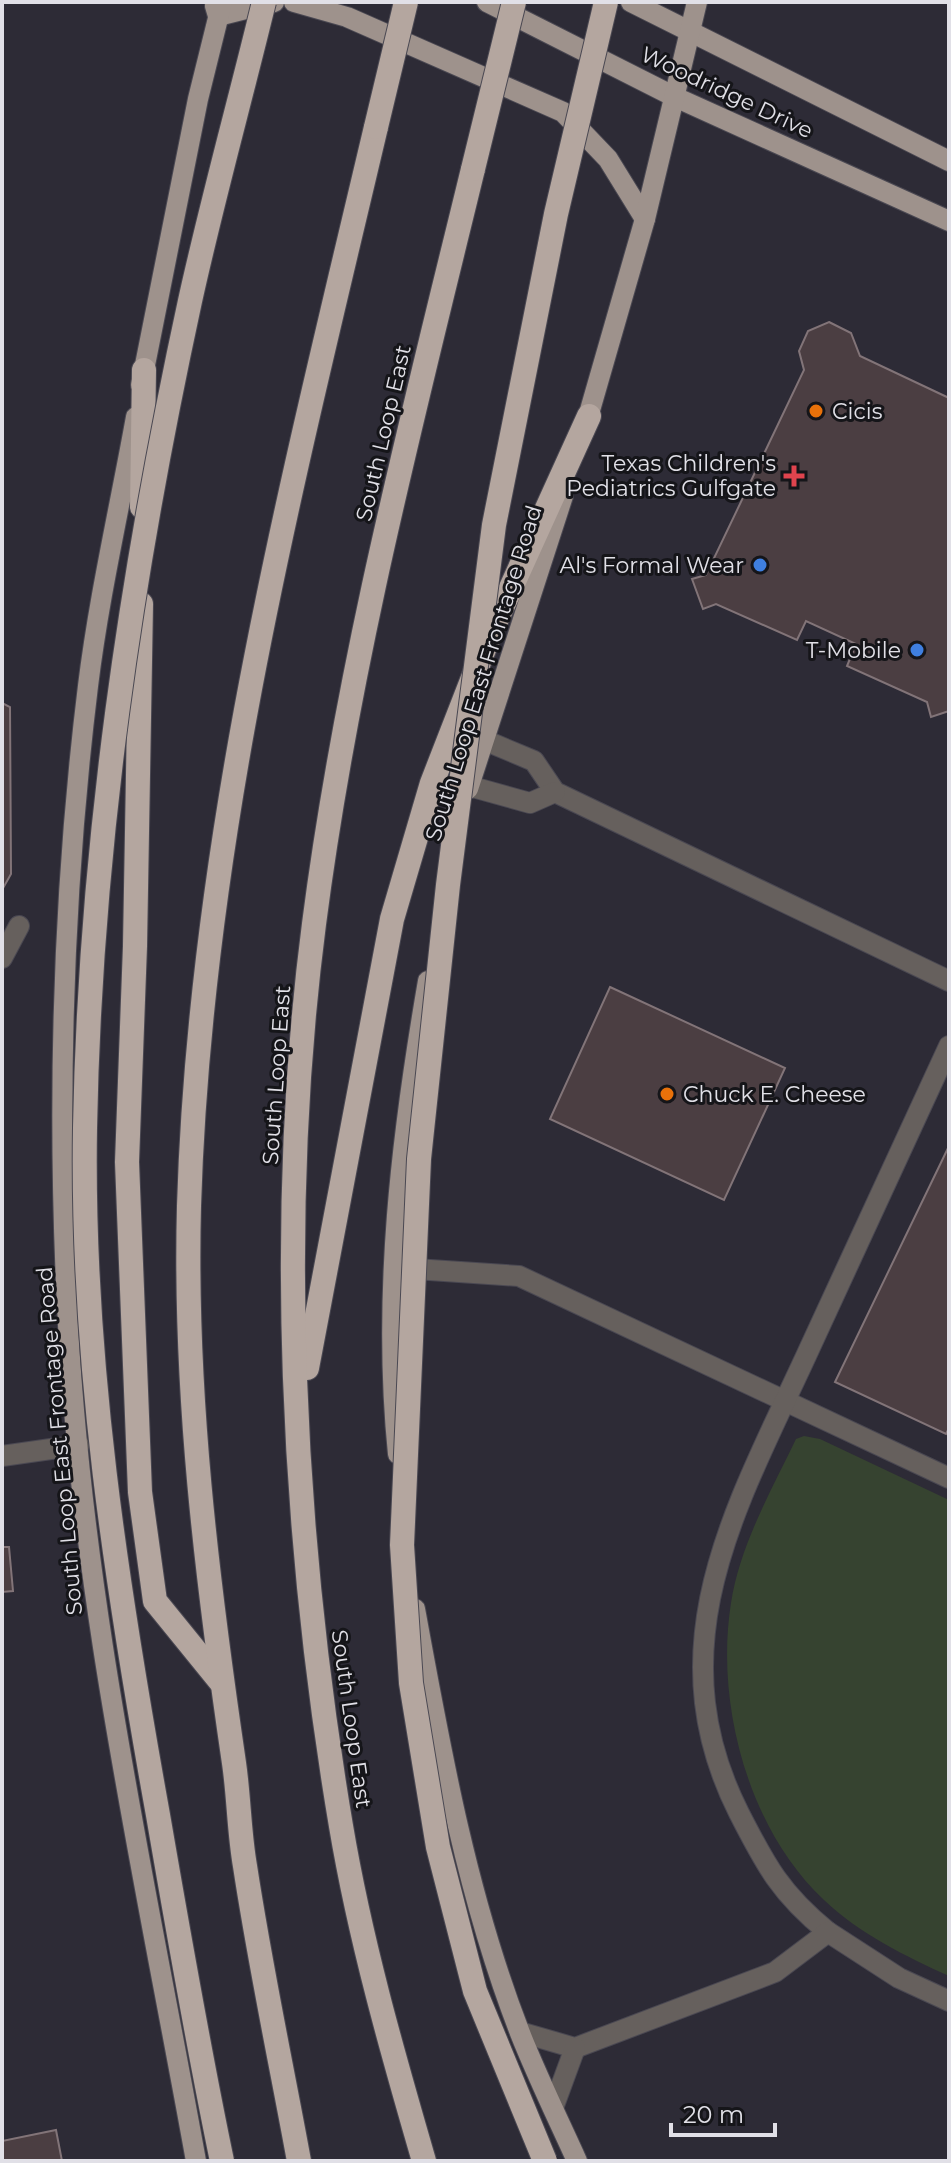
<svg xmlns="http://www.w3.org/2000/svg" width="951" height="2163" viewBox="0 0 951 2163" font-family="Montserrat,sans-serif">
<rect width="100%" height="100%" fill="#2d2b36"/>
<!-- green -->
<path fill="#364330" d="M804,1436L820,1439L949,1500V1976C905,1956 860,1934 824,1900C748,1829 715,1703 731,1603C740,1545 771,1491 796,1439Z"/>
<!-- building -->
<g fill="#4b3e42" stroke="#827478" stroke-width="2">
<path d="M829,322L851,333L860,356L949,398V711L931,717L927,702L847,666L856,644L806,621L797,640L716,604L703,609L692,579L706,575L804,370L799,351L808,331Z"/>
<path d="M2,703L10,707L11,874L2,890Z"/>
<path d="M610,987L785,1068L724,1200L550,1119Z"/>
<path d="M949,1146V1428L946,1434L835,1382Z"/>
<path d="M2,1547H9L13,1591L2,1592Z"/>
<path d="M56,2130L62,2161H2V2141Z"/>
</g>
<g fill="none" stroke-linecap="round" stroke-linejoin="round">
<defs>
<g id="minor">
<path d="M484,740L534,761L555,792L949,981"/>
<path d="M469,786L530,803L555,792"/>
<path d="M2,958L19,926"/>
<path d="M400,1268L519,1276L949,1478"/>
<path d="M2,1456L79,1445"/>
<path d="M828,1932C781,1894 766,1866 739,1813C652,1641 741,1499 812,1343C857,1244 903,1145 949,1046"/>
<path d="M520,2032L575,2048L775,1972L828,1932L899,1978L949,2001"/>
<path d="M553,2108L575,2048"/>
</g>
<g id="major">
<path d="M294,2L347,17L563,112L608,159L645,219"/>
<path d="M487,2L675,97L949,221"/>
<path d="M631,2L949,161"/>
<path d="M215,6L218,16L274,2"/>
<path d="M141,385L198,99L222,2"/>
<path d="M136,417C120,506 99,596 88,686C63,890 57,1100 67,1305C80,1593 145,1878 196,2161"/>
<path d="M584,431L645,219L697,2"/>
<path d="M468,789L563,496"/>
<path d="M398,1454C382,1296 401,1137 428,981"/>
<path d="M415,1609C441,1752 467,1897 520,2033C537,2076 558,2119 577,2161"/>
</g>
<g id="highway">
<path d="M142,507L144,370"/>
<path d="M141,604L135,946L127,1162L140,1492L155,1601L220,1681"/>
<path d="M307,1368L392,919L432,783L490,634L589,416"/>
<path d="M299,2161C281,2063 260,1965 245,1866C239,1832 239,1797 234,1763C207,1579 184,1393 189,1206C200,838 292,483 376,127"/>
<path d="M424,2161C392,2051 360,1939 341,1826C292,1536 276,1216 314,924C347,668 412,419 473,169"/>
</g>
</defs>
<!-- minor casing -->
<use href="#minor" stroke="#4a4852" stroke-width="22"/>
<!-- major casing -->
<use href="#major" stroke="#4a4852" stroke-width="22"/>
<!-- highway casing -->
<use href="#highway" stroke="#4a4852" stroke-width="26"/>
<!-- minor -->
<use href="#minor" stroke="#66605d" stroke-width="20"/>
<!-- major -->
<use href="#major" stroke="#9e928c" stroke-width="20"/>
<!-- highway -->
<use href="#highway" stroke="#b4a69f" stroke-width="24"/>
<defs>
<g id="highway-bridge">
<path d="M376,127L406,2"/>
<path d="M473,169L514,2"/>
<path d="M222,2161C198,2046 178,1931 158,1815C117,1588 81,1359 85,1128C90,849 131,573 190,301C212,201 240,101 264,2"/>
<path d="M545,2161L475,1991L438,1847L411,1683L402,1545L419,1159L448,885L494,525L556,214L606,2"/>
</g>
</defs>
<!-- highway-bridge casing -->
<use href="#highway-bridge" stroke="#4a4852" stroke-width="26" stroke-linecap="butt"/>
<!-- highway-bridge -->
<use href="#highway-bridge" stroke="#b4a69f" stroke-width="24"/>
</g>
<!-- markers -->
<g fill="#e8710a" stroke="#151519" stroke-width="3">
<circle cx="816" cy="411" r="8"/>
<circle cx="667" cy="1094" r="8"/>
</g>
<path fill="#e0444e" stroke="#151519" stroke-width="3" d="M790 464h8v8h8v8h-8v8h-8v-8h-8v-8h8z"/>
<g fill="#3f7fe0" stroke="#151519" stroke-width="3">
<circle cx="760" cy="565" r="8"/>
<circle cx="917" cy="650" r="8"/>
</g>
<g text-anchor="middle" stroke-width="6" stroke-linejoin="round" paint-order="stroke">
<!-- street labels -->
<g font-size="22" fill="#e1e0e7" stroke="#151519">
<text transform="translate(727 92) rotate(25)" y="8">Woodridge Drive</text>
<text transform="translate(383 433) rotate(-77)" y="8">South Loop East</text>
<text transform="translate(483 673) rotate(-73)" y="8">South Loop East Frontage Road</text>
<text transform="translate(276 1075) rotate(-86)" y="8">South Loop East</text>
<text transform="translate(59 1441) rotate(-95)" y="8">South Loop East Frontage Road</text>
<text transform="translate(352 1719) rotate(82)" y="8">South Loop East</text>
</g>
<!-- poi labels -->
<g font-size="22" fill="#e1e0e7" stroke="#151519" text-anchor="end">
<text x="832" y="419" text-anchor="start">Cicis</text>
<text x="776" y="471">Texas Children's<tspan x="776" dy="25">Pediatrics Gulfgate</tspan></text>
<text x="744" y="573">Al's Formal Wear</text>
<text x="901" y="658">T-Mobile</text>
<text x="683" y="1102" text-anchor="start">Chuck E. Cheese</text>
</g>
</g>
<!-- border -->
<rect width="951" height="2163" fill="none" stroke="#e1e0e7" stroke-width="8"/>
<!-- scale -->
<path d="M671 2123v12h104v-12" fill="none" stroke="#e1e0e7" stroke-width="4"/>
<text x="683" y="2123" font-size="24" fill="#e1e0e7" stroke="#151519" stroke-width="6" paint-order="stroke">20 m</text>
</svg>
